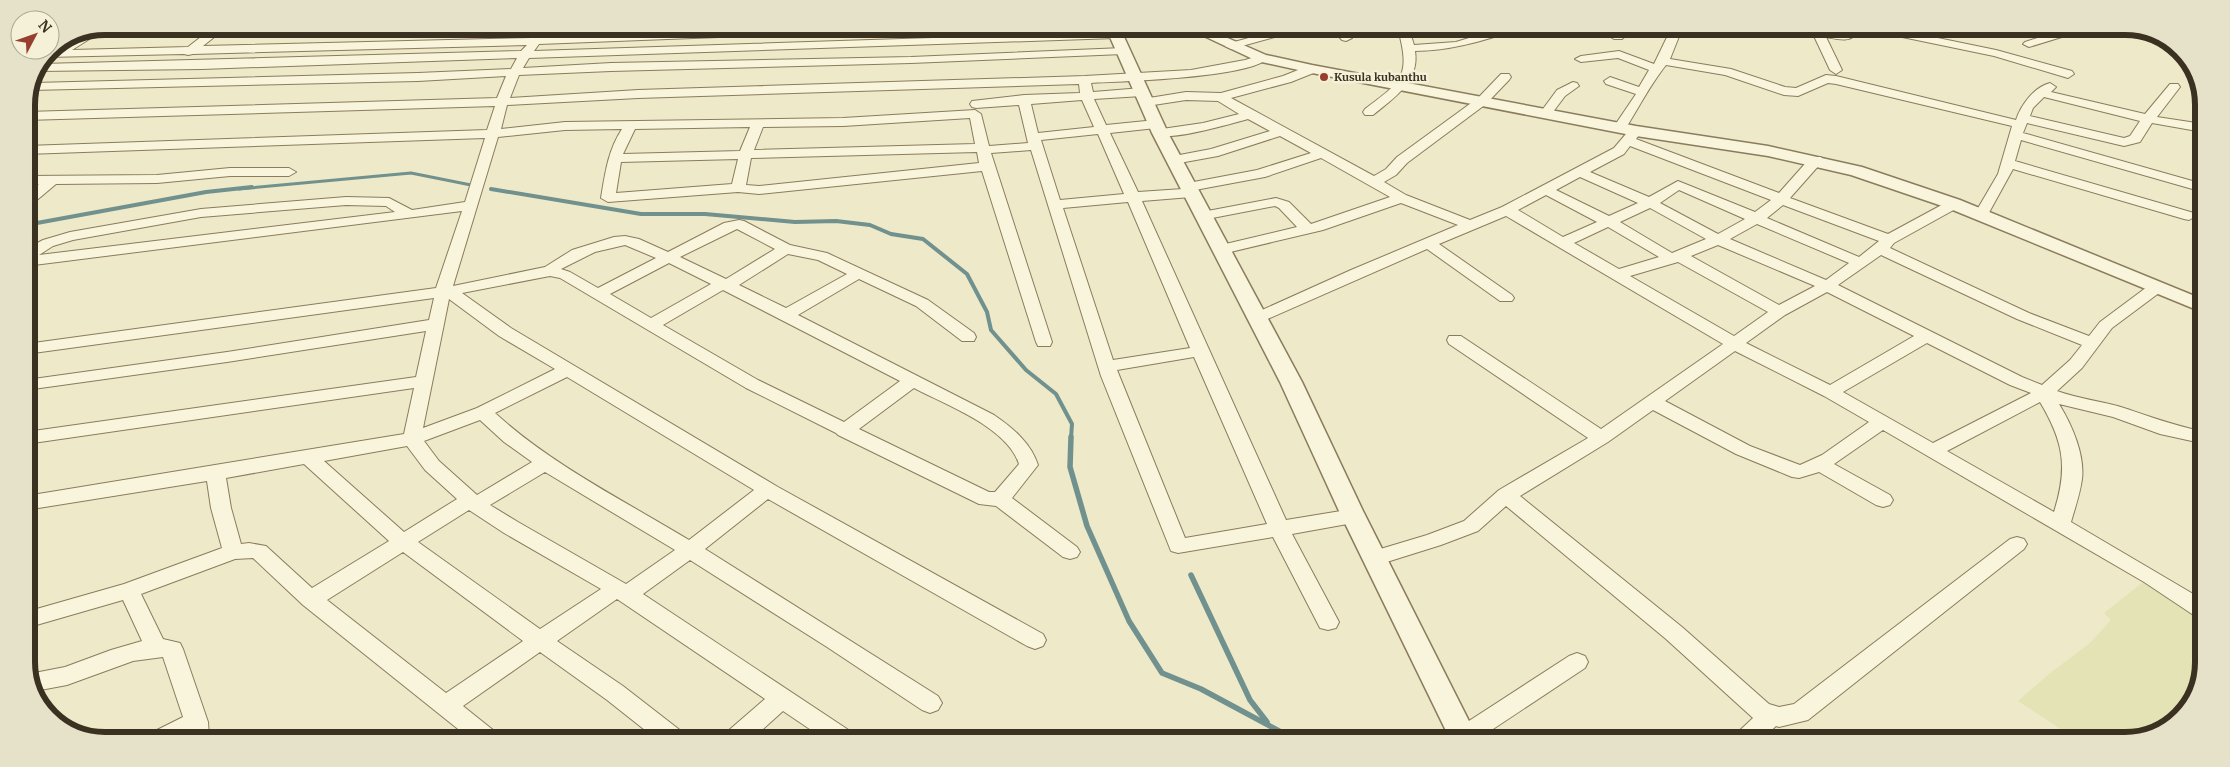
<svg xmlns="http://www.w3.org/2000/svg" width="2230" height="767" viewBox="0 0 2230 767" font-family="Merriweather,serif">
<rect width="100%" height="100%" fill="#eee9c8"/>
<!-- farmland -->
<path fill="#e4e3b6" d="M2147,579L2200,616V687L2173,725L2126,741H2079L2018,701L2049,674L2090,643L2111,620L2104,613Z"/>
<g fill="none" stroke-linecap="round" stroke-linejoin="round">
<!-- stream-far2 -->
<path stroke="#70918e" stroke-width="3" d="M239,189L411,173L471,185"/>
<!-- stream-far1 -->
<g stroke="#70918e" stroke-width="4">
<path d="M491,189L641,214H705L795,222L836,221L870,225L891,234L923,239L967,274L987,312L991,330L1026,370L1056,394L1072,424L1071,438"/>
<path d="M26,225L206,192L252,187"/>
</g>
<!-- stream -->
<g stroke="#70918e" stroke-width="5.5">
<path d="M1071,437L1070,467L1087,526L1129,621L1162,673L1201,689L1294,739"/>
<path d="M1191,575L1250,700L1267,722"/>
</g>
<defs>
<g id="minor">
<path d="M105,26H174L169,29L102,31L72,50L188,47L215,26H228L203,46L532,38L541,27H552L544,37L793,28H875L869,31L539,44L534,51L1116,32L1122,35L1116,38L529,58L523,68L611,63L911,57L1123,48L1129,51L1123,54L911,63L611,71L519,75L510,98L638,90L1085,76L1191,70L1245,60L1262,55L1266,56L1268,58C1250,78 1122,81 1091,83L1093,92L1142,88L1148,92L1142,96L1094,99L1106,125L1156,120L1162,124L1156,128L1110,133L1138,192L1183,189L1181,187L1183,184L1257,170L1311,153L1280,136L1218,156L1174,164L1169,163L1167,160L1169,157L1211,149L1270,131L1248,119C1233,123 1163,144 1154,133L1155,130L1203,123L1239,114L1218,101L1186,100L1147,106L1143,105L1141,102L1143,99L1186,92L1221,93L1283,76L1308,66H1316L1318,69L1316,72L1291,82L1231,98L1374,176L1386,169L1397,157L1478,98L1501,74H1509L1511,77L1509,80L1486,104L1407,163L1396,175L1384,182L1406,195L1470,220L1502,207L1614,148L1631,128L1636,127L1642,131L1636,139L1779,193L1811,157H1821L1823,160L1821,163L1790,198L1888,234L1949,201H1959L1961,204L1959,207L1894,243L1890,248L2029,313L2089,336L2100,322L2151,284H2163L2165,287L2163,290L2112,328L2082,368L2057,391C2079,399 2102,401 2124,408C2151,417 2173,425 2201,431V443L2160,434L2113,417L2059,404C2072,425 2085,455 2082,479C2080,494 2075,508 2071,522L2200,598V616L2192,614L2144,582L1883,430L1834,464L1890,495L1893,500L1890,505L1883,507L1876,505L1819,472L1799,478L1792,477L1736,454L1653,410L1608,442L1520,496L1682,627L1769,704L1779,707L1794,704L2010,539L2017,537L2024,539L2027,544L2024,549L1808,720L1779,727L1776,726L1761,740H1733L1737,733L1753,718L1666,639L1506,506L1478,531L1441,545L1374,566L1367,563L1364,558L1367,553L1427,535L1464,521L1499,490L1588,438L1449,344L1447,340L1449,336H1461L1601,429L1723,344L1506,216L1439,244L1512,295L1514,298L1512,301H1500L1427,249L1263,321H1251L1249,318L1251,315L1351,270L1458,225L1401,203L1323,230L1222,254L1217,252L1214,249L1217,246L1297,227L1279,208L1275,206L1202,220L1195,216L1197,213L1276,198L1289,202L1311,224L1390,197L1321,158L1265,177L1195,190L1198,193L1191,197L1142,201L1286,520L1353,509L1360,511L1363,516L1360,521L1353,523L1292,534L1339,622L1336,628L1328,630L1320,628L1273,537L1178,553L1171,551L1101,376L1031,150L991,153L1052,342L1050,346H1038L1036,342L982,171L759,194L738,192L608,202L601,198C605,174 608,150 622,129L565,130L498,137L453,286L545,267L572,250L614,237L625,236L639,239L668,252L724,223L739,220L744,221L790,245L827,253L928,300L974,333L976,337L974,341H962L916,306L859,279L798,315L994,415C1013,428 1031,443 1038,465L1012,498L1077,547L1080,552L1077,557L1070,559L1063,557L996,506L979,504L838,435L836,433L746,388L560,278L550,276L462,293L511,328L778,487L1043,634L1046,640L1043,646L1035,649L1027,646L768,499L705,549L938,696L942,703L938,710L930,713L922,710L827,647L690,560L643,594L850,731L854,738H823L783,711L753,738H724L728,731L765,699L617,599L557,641L623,686L681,731L685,738H655L607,700L540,652L463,706L493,730L497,737H468L303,605L253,558L235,559L141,594L163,639L180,643L183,649L208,722L209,737H153L157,730L183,717L163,657L133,661L67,685L35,691L29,674L65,667L111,650L142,641L123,600L26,628V612L124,584L222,548L211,508L207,481L26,510V496L404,434L414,388L26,444V432L416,377L426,331L227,362L26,390V380L227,352L429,320L434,298L26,354V344L436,288L462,211L26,266V249L43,240L70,232L201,209L346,197L389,198L412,210L465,202L485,138L26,154V146L487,130L495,106L26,120V112L497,98L506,76L418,81L31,90L34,83L418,73L511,69L517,58L202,69L39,71L42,64L521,51L527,45L193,54L188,55L184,54L46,57L49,50H55L75,39ZM1079,84L1080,93L1024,95L972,101L970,104L972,107L976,108L1019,105L1028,143L989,146L981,114L975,110L843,118L565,122L501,129L507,105L638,98ZM1082,100L1094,127L1038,133L1031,104ZM970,118L975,144L754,150L763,127L843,126ZM750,127L740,151L623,154L635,129ZM1098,134L1124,194L1060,200L1041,140ZM1630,146L1771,200L1755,212L1678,181L1649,197L1590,172L1624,154ZM977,152L979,163L759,186L746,185L751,158ZM738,159L732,184L616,193L621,162ZM1580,177L1638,203L1609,216L1556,190ZM1679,190L1745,219L1718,234L1660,203ZM1546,195L1597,222L1563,237L1518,210ZM1128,202L1190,348L1113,360L1063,208ZM346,205L386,206L395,212L39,255L53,246L73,240L201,217ZM1783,205L1879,241L1859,257L1767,218ZM1650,208L1706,239L1672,253L1620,222ZM1757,224L1849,263L1826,280L1730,239ZM1608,227L1659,257L1619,269L1574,243ZM737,229L775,249L726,279L680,257ZM625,245L656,258L598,288L570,272L561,269L595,252ZM1718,245L1815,286L1779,305L1691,256ZM788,254L818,260L847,274L786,308L739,285ZM1881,255L2017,319L2082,345L2070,360L2042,385L2022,377L1838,285ZM1678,262L1768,312L1734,336L1630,276ZM669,263L711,284L651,318L610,294ZM723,290L900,381L844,422L758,380L663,325ZM1827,292L1914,336L1830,385L1746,343L1785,315ZM449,299L499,336L555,369L477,408L423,428ZM1927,343L2010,385L2031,393L1933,443L1843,392ZM1735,351L1824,396L1869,422L1822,455L1800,465L1750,446L1665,401ZM1194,357L1267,524L1185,538L1117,370ZM567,377L754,490L689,540C623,500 552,465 495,413ZM914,388C946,405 1007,427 1019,464L995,492H989L859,429ZM2040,402C2064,442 2068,468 2054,512L1947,451ZM480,420L504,442L532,462L477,495L439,461L424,441ZM407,446L425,470L457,499L404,532L324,461ZM304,464L389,541L312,588L266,546L249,543L241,544L231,508L226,478ZM545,472L675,550L626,584L518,522L490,505ZM469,510L504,533L601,589L540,629L418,542ZM403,552L523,641L446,693L327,600Z"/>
<path d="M1281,29H1316L1310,32L1282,35L1231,49L1225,46L1227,44Z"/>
<path d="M1332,29H1344L1352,38L1346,41L1342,40Z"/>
<path d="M1398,29H1409L1414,45L1456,42L1498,29H1515L1514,31C1481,41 1450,51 1415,51C1420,81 1394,98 1373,115H1365L1363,112L1365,109C1402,81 1411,77 1398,29Z"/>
<path d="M1599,29H1612L1624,37L1622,39H1614Z"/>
<path d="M1671,29H1682L1670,59L1731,69L1785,87L1796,88L1826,75L1836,76L2016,120C2021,105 2034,87 2050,83L2056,87L2051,92L2145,114L2170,84H2178L2180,87L2157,117L2203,124V132L2152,123L2140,142L2124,146L2027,123L2023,133L2203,184V192L2021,140L2015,161L2194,213L2196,216L2189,220L2184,219L2013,169L1986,218H1976L1974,215L1998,174L2012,126L1836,84L1828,83L1798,96L1784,95L1725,75L1666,65C1650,85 1638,109 1624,131H1614L1613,128L1636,94L1606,84L1604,81L1610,77L1639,87L1649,70L1618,58L1581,62L1575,59L1581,56L1619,51L1654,64ZM2044,97L2140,121L2130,136L2124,138L2030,116L2033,108Z"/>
<path d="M1791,30H1818L1845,33L1849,30H1861C1850,43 1841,40 1826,37L1842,70L1836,74L1830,70L1814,36L1793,32Z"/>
<path d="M1877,30H1899L1996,50L2072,71L2074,74L2068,78L1994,56L1883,33Z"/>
<path d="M2062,30H2079L2078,32L2029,47L2023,44L2025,42Z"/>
<path d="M1573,82L1577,83L1579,86L1565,96L1550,116H1542L1540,113L1557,90Z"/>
<path d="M230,168H289L296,172L289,176H230L157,183L56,184L31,205L26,206V194L39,184H26V176L157,175Z"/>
<path d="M1577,653L1585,656L1588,662L1585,668L1478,739H1452L1451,737L1455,730L1569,656Z"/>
</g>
<g id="tertiary">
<path d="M1106,28H1120L1168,133L1302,382L1363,511L1478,739H1450L1339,511L1280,382L1152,133Z"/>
<path d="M1187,28H1205L1266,55L1312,65L1636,126L1768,146L1862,167L1960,200L2202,299V312L1948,208L1851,175L1768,156L1636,136L1312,73L1257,61Z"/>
</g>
</defs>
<!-- minor casing -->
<use href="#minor" stroke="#8a7c5d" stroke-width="2"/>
<!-- tertiary casing -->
<use href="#tertiary" stroke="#8a7c5d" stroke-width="3"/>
<!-- minor -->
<use href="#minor" fill="#f9f4dc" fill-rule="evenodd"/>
<!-- tertiary -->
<use href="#tertiary" fill="#f9f4dc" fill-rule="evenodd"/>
</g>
<!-- markers -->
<circle fill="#983e2e" stroke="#f5f1d8" stroke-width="2" cx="1324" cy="77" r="5"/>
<g text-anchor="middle" stroke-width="5" stroke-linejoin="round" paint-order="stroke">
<!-- far-poi labels -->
<g font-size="11" font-weight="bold" fill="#3b3121" stroke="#f5f1d8" text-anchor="start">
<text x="1334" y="81">Kusula kubanthu</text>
</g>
</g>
<!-- crop -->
<path d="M0 0H2230V767H0ZM105 35H2125A70 70 0 0 1 2195 105V662A70 70 0 0 1 2125 732H105A70 70 0 0 1 35 662V105A70 70 0 0 1 105 35Z" fill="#e6e2c9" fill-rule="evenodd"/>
<path fill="none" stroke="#3b3121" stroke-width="6" d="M105 35H2125A70 70 0 0 1 2195 105V662A70 70 0 0 1 2125 732H105A70 70 0 0 1 35 662V105A70 70 0 0 1 105 35Z"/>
<!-- north arrow -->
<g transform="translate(35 35) rotate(49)"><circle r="24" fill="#f5f1d8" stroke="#aba48f"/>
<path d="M0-4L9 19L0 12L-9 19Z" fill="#983e2e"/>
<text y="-8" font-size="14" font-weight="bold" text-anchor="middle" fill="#3b3121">N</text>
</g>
</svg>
